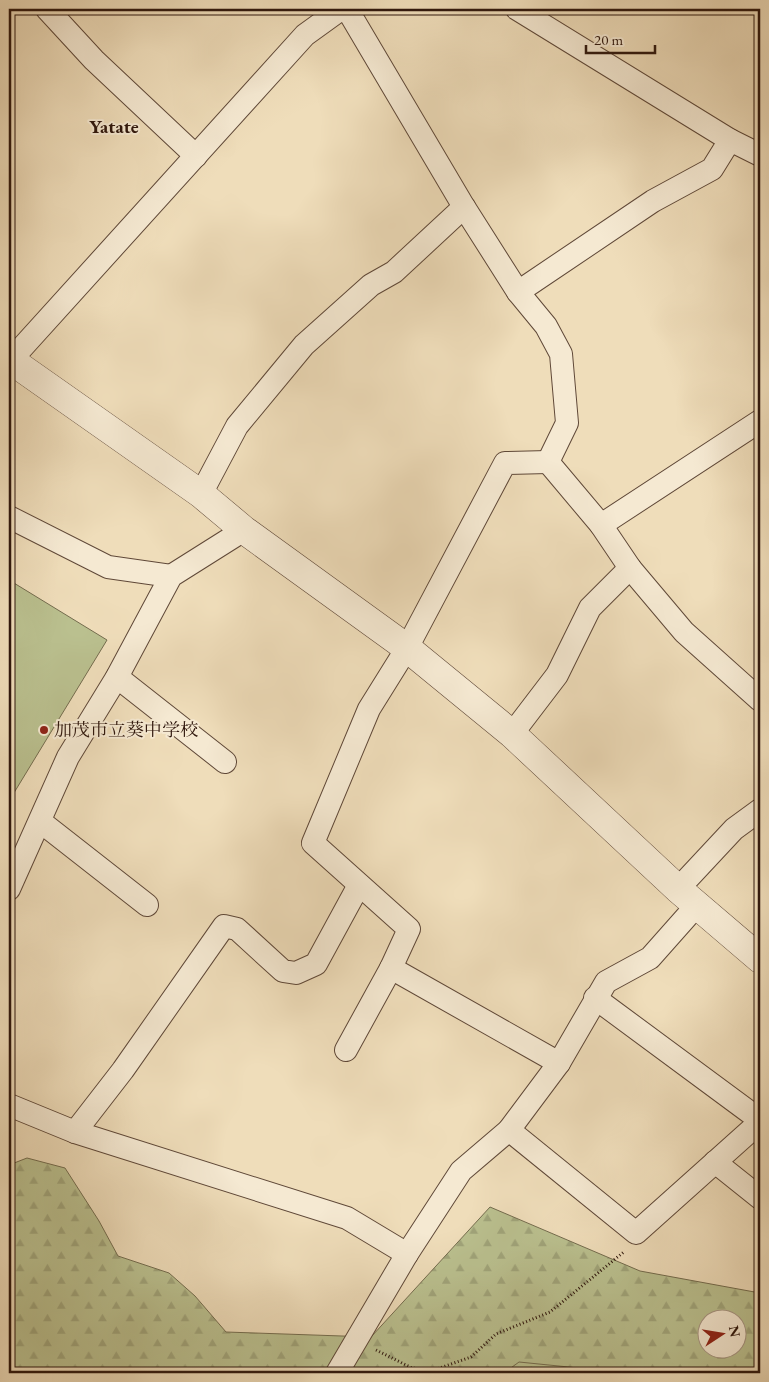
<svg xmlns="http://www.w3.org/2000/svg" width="769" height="1382" viewBox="0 0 769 1382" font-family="'EB Garamond','Noto Serif JP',serif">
<defs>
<pattern id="forest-firs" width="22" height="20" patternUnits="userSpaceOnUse" patternTransform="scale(1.25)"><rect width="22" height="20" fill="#bac08f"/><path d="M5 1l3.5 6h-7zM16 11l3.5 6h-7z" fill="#a0a47a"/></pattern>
<pattern id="park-tufts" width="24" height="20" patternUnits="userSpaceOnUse" patternTransform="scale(1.25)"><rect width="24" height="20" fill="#bac08f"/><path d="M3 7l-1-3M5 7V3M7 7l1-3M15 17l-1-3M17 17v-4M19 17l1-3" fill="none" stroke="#a0a47a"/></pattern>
</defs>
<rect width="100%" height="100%" fill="#efddba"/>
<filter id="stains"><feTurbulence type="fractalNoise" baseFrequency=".004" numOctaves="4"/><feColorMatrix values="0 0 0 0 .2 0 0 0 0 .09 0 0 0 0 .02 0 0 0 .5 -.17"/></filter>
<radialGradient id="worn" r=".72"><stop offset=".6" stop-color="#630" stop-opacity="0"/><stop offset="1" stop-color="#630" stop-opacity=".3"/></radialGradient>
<!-- forest -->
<path fill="url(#forest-firs)" stroke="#746c4e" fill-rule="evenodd" d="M27,1158L65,1168L99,1221L118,1256L169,1273L195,1296L226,1332L371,1337L490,1207L640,1271L760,1293V1373H9V1165ZM706,1320H736V1350H706Z"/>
<!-- park -->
<path fill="url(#park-tufts)" stroke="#746c4e" d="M519,1362L628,1373H504Z"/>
<!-- garden -->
<path fill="#bac08f" stroke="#746c4e" d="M9,580L107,640L9,801Z"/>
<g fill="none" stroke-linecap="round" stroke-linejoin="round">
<defs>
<g id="minor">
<path d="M47,9L94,60L196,156"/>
<path d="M347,9L464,207L518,292L546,326L561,354L567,423L548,462L601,525L630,568L684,632L760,700"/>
<path d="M517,9L730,140L760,155"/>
<path d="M518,292L653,201L712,169L730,140"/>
<path d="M9,362L305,35L341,9"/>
<path d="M201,494L237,426L304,345L371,285L394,272L464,207"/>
<path d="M9,517L108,567L171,576"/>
<path d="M601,525L760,421"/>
<path d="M117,677L225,762"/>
<path d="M512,734L557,675L590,608L630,568"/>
<path d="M41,822L147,905"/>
<path d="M9,889L68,757L117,677L171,576L244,530"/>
<path d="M678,889L734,829L760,810"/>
<path d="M391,968L559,1063"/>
<path d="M595,998L760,1120"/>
<path d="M346,1050L391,968L409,929L313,843L369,709L407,648L505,463L548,462"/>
<path d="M9,1105L75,1132L347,1218L407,1254"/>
<path d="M509,1130L636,1233L760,1122"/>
<path d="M75,1132L123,1070L224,926L237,929L283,971L296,973L316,964L359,885"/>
<path d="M715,1162L760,1198"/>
<path d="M337,1373L407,1254L461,1171L509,1130L559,1063L606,982L650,958L697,905"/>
</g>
<path id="tertiary" d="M9,359L201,494L244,530L407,648L512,734L678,889L760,959"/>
</defs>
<!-- minor casing -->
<use href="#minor" stroke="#5f4838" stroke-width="24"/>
<!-- tertiary casing -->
<use href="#tertiary" stroke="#5f4838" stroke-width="29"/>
<!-- path -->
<path stroke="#2f170d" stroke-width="3" stroke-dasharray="1 2.5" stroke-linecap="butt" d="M376,1350L412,1368L434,1370L471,1357L496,1334L550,1312L625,1251"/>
<!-- minor -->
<use href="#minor" stroke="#f5e9d2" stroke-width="22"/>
<!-- tertiary -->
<use href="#tertiary" stroke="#f5e9d2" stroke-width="28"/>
</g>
<!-- markers -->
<circle fill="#8f2418" stroke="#f5e9d2" stroke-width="2" cx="44" cy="730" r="5"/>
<g text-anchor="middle" stroke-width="4" stroke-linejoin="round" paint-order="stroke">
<!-- poi labels -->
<g font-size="18" fill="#2f170d" stroke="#f5e9d2" text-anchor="start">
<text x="54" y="736">加茂市立葵中学校</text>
</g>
<!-- neighbourhood labels -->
<g font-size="19" font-weight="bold" fill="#2f170d" stroke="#f5e9d2">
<text x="114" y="133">Yatate</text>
</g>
</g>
<!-- margin -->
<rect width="769" height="1382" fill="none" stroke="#efddba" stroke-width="30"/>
<rect x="10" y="10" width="749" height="1362" fill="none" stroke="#2f170d" stroke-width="2.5"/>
<rect x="15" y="15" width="739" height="1352" fill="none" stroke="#2f170d"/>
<!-- north arrow -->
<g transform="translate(722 1334) rotate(78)"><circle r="24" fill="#f5e9d2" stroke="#a69583"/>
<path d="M0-4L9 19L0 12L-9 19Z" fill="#8f2418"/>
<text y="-8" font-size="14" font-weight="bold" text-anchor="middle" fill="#2f170d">N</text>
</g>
<!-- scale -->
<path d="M586 45v8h69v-8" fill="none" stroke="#2f170d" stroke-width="2.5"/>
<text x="594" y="45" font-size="15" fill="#2f170d" stroke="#f5e9d2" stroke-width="4" paint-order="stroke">20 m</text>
<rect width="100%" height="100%" filter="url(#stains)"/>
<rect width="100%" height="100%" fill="url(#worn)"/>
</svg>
